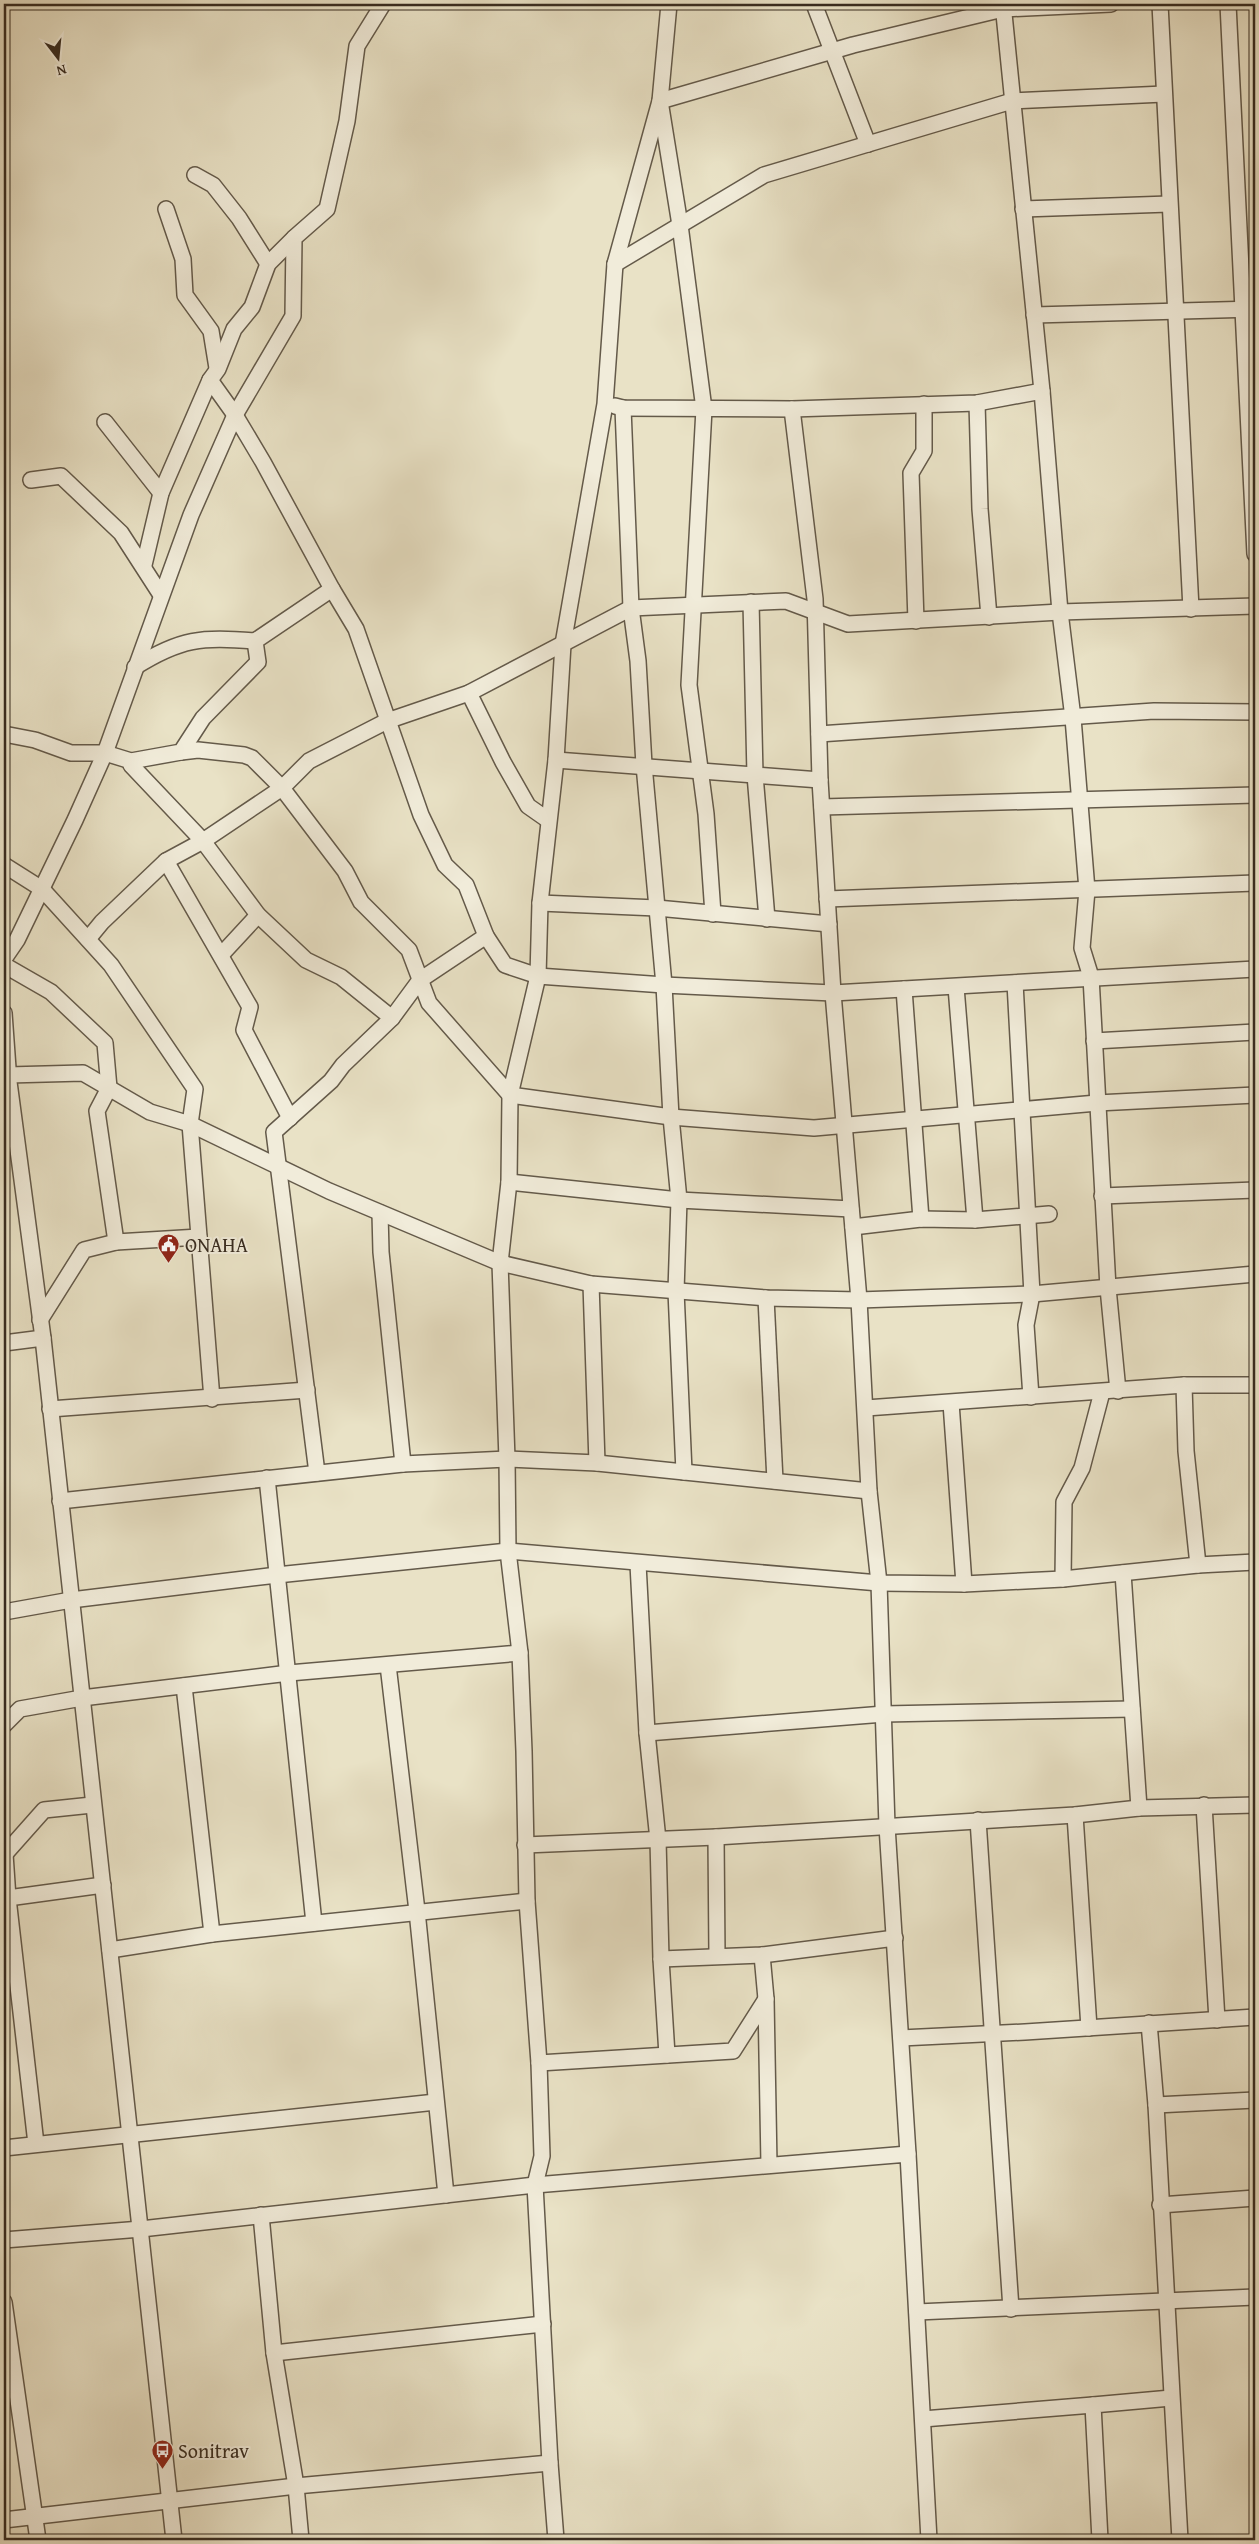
<svg xmlns="http://www.w3.org/2000/svg" width="1259" height="2544" viewBox="0 0 1259 2544" font-family="'Gentium Book Plus',serif">
<rect width="100%" height="100%" fill="#e9e2c6"/>
<filter id="stains"><feTurbulence type="fractalNoise" baseFrequency=".004" numOctaves="4"/><feColorMatrix values="0 0 0 0 .2 0 0 0 0 .09 0 0 0 0 .02 0 0 0 .5 -.17"/></filter>
<radialGradient id="worn" r=".72"><stop offset=".6" stop-color="#630" stop-opacity="0"/><stop offset="1" stop-color="#630" stop-opacity=".3"/></radialGradient>
<g fill="none" stroke-linecap="round" stroke-linejoin="round">
<defs>
<g id="minor">
<path d="M669,4L660,101L680,225L704,409L689,685L706,814L713,914"/>
<path d="M814,4L868,144"/>
<path d="M1003,4L1042,391L1060,612L1073,718L1087,890L1082,948L1091,977L1108,1288L1118,1391"/>
<path d="M1160,4L1191,609"/>
<path d="M1228,4L1255,554"/>
<path d="M195,175L213,185L239,218L268,264"/>
<path d="M166,209L183,259L185,295L211,331L217,368"/>
<path d="M1023,209L1169,204"/>
<path d="M615,264L764,175L1012,101L1164,94"/>
<path d="M1034,315L1255,309"/>
<path d="M210,380L235,415L263,462L332,589L356,629L421,815L445,865L466,885L486,936L505,965L538,976L664,985L833,993L1255,969"/>
<path d="M977,403L980,509L989,617"/>
<path d="M615,406L623,408L792,409L977,403L1042,391"/>
<path d="M623,408L631,608L638,661L644,765L664,985L671,1117L679,1200L676,1291L684,1472"/>
<path d="M792,409L815,599L820,780L833,993L859,1300L869,1491L879,1583L887,1826L908,2154"/>
<path d="M105,422L161,493"/>
<path d="M31,480L61,476L121,533L161,595"/>
<path d="M144,565L161,493L210,380L218,369L234,329L252,307L268,264L294,238"/>
<path d="M751,602L755,775L767,919"/>
<path d="M916,621L911,473L924,451V404"/>
<path d="M135,667C181,638 201,637 255,641"/>
<path d="M469,693L503,762L528,806L548,820"/>
<path d="M4,734L35,740L71,753H105L131,761L181,752L203,718L258,662L255,641L332,589"/>
<path d="M819,734L1154,711L1255,712"/>
<path d="M181,752L198,750L244,755L252,758L282,788L345,871L361,902L409,950L429,1003L510,1095L671,1117L814,1128L1097,1103L1255,1095"/>
<path d="M556,760L820,780"/>
<path d="M131,761V765L203,841L258,915L306,960L341,977L392,1018"/>
<path d="M822,807L1255,795"/>
<path d="M166,861L250,1007L244,1030L290,1118"/>
<path d="M4,865L42,889L111,965L195,1089L190,1124L212,1399"/>
<path d="M827,899L1255,883"/>
<path d="M540,903L657,908L829,924"/>
<path d="M88,939L102,922L166,861L203,841L282,788L309,761L387,721L469,693L631,608L786,601L848,624L1060,612L1255,606"/>
<path d="M222,954L258,915"/>
<path d="M4,959L17,940L75,820L105,753L191,515L235,415L293,316L294,238L327,209L347,121L357,46L383,4"/>
<path d="M4,965L51,992L105,1043L109,1088L97,1111L116,1242"/>
<path d="M1015,983L1032,1294L1026,1325L1031,1397"/>
<path d="M956,987L975,1220"/>
<path d="M904,989L921,1219"/>
<path d="M4,1013L9,1082L43,1338L174,2540"/>
<path d="M1094,1041L1255,1032"/>
<path d="M8,1075L83,1073L150,1112L190,1124L329,1191L500,1263L591,1284L766,1298L859,1300L1032,1294L1255,1274"/>
<path d="M509,1182L679,1200L851,1209"/>
<path d="M1102,1196L1255,1190"/>
<path d="M380,1213L381,1252L403,1464"/>
<path d="M853,1227L921,1219L975,1220L1049,1214"/>
<path d="M591,1284L597,1463"/>
<path d="M766,1298L775,1481"/>
<path d="M40,1320L84,1250L116,1242L199,1237"/>
<path d="M4,1343L43,1338"/>
<path d="M1184,1385L1186,1451L1198,1565"/>
<path d="M951,1403L964,1584"/>
<path d="M866,1408L1184,1385H1255"/>
<path d="M50,1409L307,1390"/>
<path d="M317,1473L274,1132L331,1081L343,1065L392,1018L420,980L486,936"/>
<path d="M267,1478L314,1923"/>
<path d="M60,1501L403,1464L507,1459L597,1463L869,1491"/>
<path d="M638,1564L647,1733L658,1840L661,1959L667,2055"/>
<path d="M1123,1573L1139,1808"/>
<path d="M1063,1579L1064,1502L1082,1468L1102,1392"/>
<path d="M4,1612L71,1600L277,1575L508,1551L879,1583L964,1584L1063,1579L1198,1565L1255,1562"/>
<path d="M388,1665L417,1911L446,2195"/>
<path d="M184,1686L212,1934"/>
<path d="M4,1725L20,1709L82,1698L289,1673L520,1653"/>
<path d="M647,1733L884,1714L1132,1709"/>
<path d="M1204,1805L1217,2020"/>
<path d="M1075,1815L1089,2028"/>
<path d="M978,1820L1011,2309"/>
<path d="M716,1837L717,1956"/>
<path d="M525,1845L716,1837L1075,1815L1139,1808L1255,1805"/>
<path d="M5,1854L8,1898L36,2144"/>
<path d="M4,1855L44,1810L92,1805"/>
<path d="M8,1898L103,1885"/>
<path d="M110,1950L212,1934L527,1901"/>
<path d="M762,1955L766,1999L769,2165"/>
<path d="M661,1959L762,1955L895,1938"/>
<path d="M1149,2023L1156,2105L1255,2100"/>
<path d="M901,2038L1025,2032L1255,2017"/>
<path d="M539,2063L733,2051L766,1999"/>
<path d="M1156,2105L1180,2540"/>
<path d="M4,2148L436,2102"/>
<path d="M1160,2205L1255,2198"/>
<path d="M261,2215L274,2353L296,2486L301,2540"/>
<path d="M4,2240L141,2229L535,2185L908,2154L929,2540"/>
<path d="M4,2302L38,2540"/>
<path d="M917,2312L1255,2297"/>
<path d="M274,2353L543,2324"/>
<path d="M923,2419L1093,2405"/>
<path d="M4,2520L296,2486L550,2463"/>
<path d="M556,2540L550,2463L535,2185L542,2156L539,2063L527,1901L524,1751L520,1653L508,1551L507,1459L500,1263L509,1182L510,1095L538,976L540,903L556,760L563,644L605,404L615,264L660,101L853,45L1003,9L1111,4"/>
<path d="M1100,2540L1093,2405L1171,2398"/>
</g>
</defs>
<!-- minor casing -->
<use href="#minor" stroke="#645a4a" stroke-width="18"/>
<!-- minor -->
<use href="#minor" stroke="#f1ecda" stroke-width="15"/>
</g>
<!-- icons -->
<defs>
<symbol id="civic-pin" viewBox="-11 -11 22 30"><path d="M0 17L-7.5 6A9.5 9.5 0 1 1 7.5 6Z" fill="#8f2418" stroke="#f1ecda"/><path d="M-.6-6.5H3V-4.5H.6V-3L4-1V1h2V6H-6V1h2V-1L-.6-3ZM-1.2 2.5V6h2.4V2.5Z" fill="#fff"/></symbol>
<symbol id="bus-pin" viewBox="-11 -11 22 30"><path d="M0 17L-7.5 6A9.5 9.5 0 1 1 7.5 6Z" fill="#8f2418" stroke="#f1ecda"/><path d="M-5-6H5V4H4V6H2V4H-2V6H-4V4H-5ZM-3.5-4V0h7V-4ZM-3.5 1.2v1.5H-2V1.2ZM2 1.2v1.5H3.5V1.2Z" fill="#fff"/></symbol>
</defs>
<g fill-rule="evenodd">
<use href="#civic-pin" x="156" y="1232" width="25" height="34"/>
<use href="#bus-pin" x="150" y="2438" width="25" height="34"/>
</g>
<g text-anchor="middle" stroke-width="4" stroke-linejoin="round" paint-order="stroke">
<!-- poi labels -->
<g font-size="20" fill="#382c20" stroke="#f1ecda" text-anchor="start">
<text x="185" y="1252">ONAHA</text>
<text x="178" y="2458">Sonitrav</text>
</g>
</g>
<!-- margin -->
<rect width="1259" height="2544" fill="none" stroke="#e9e2c6" stroke-width="20"/>
<rect x="5" y="5" width="1249" height="2534" fill="none" stroke="#382c20" stroke-width="2.5"/>
<rect x="10" y="10" width="1239" height="2524" fill="none" stroke="#382c20"/>
<!-- north arrow -->
<g transform="translate(58 58) rotate(164)" stroke="#f1ecda" stroke-width="4" paint-order="stroke">
<path d="M0-4L9 19L0 12L-9 19Z" fill="#382c20"/>
<text y="-8" font-size="14" font-weight="bold" text-anchor="middle" fill="#382c20">N</text>
</g>
<rect width="100%" height="100%" filter="url(#stains)"/>
<rect width="100%" height="100%" fill="url(#worn)"/>
</svg>
